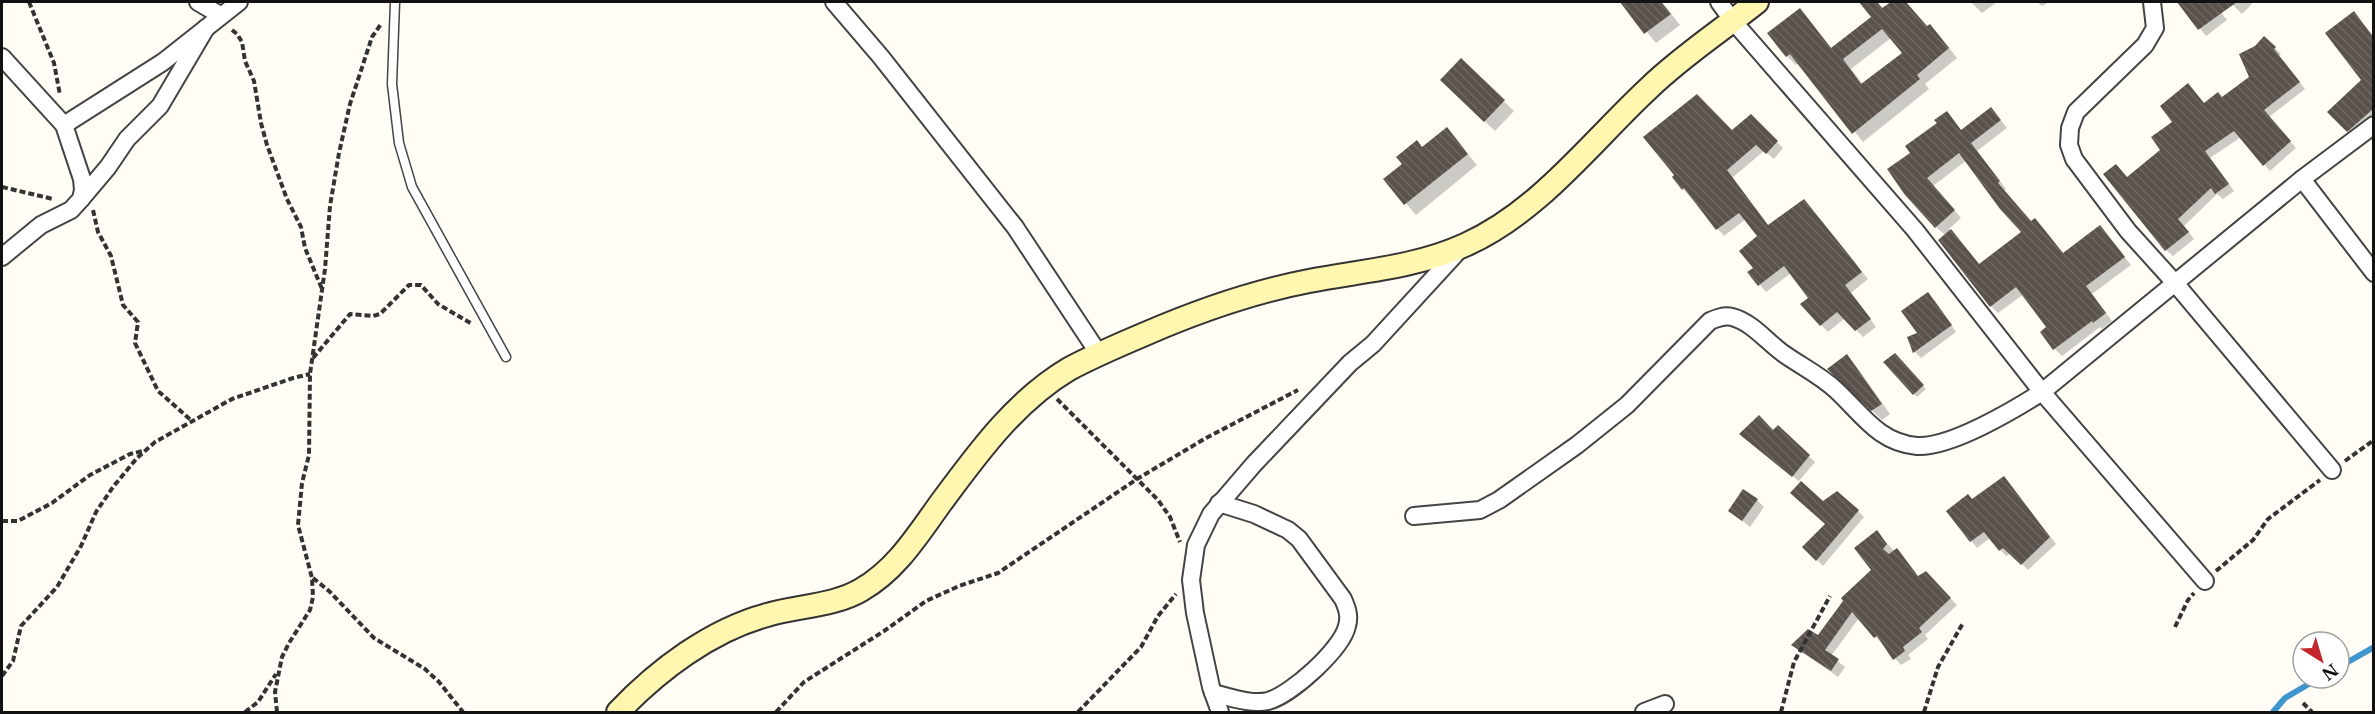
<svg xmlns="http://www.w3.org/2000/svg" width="2375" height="714" viewBox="0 0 2375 714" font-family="'Libre Baskerville',serif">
<defs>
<pattern id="building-back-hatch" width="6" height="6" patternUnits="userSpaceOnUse" patternTransform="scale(1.5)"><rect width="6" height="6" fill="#5a524d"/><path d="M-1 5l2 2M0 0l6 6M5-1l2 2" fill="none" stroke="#6d6662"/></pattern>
</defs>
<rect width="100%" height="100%" fill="#fffdf5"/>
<!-- shadow -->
<g fill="#0003" fill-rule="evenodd">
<path d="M1622,2H1662L1680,25L1656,43Z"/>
<path d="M1861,2H1878L1883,9L1893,2H1905L1927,28L1939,35L1957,58L1925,84L1929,89L1863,142L1799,63L1796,65L1787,56L1800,10L1832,49L1873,18ZM1891,38L1904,53L1863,84L1851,69Z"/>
<path d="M1971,2H1997L1982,13Z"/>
<path d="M2037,2H2049L2042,6Z"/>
<path d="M2179,2H2213L2227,20L2206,36Z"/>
<path d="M2230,2H2250L2252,4L2242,14Z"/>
<path d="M2354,13L2374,36V121L2355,138L2330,112L2363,80Z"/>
<path d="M2264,38L2281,54L2279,56L2305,89L2269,117L2296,148L2270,171L2241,137L2210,158L2234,191L2223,199L2217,194L2184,226L2194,239L2173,256L2166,250L2127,179L2162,151L2204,104L2222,99L2251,77L2256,48Z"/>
<path d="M1461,60L1514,111L1495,131L1442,80Z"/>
<path d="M1947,113L1962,131L1998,117L2007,128L1977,151L2006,189L2004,191L2032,222L2035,220L2042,227L2064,254L2100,227L2131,265L2092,294L2112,321L2102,329L2100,327L2062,356L2055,349L2048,327L2024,294L1998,313L1991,306L1945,235L1936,227L1912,153ZM1967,160L2023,233L1980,265L1949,229L1961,218L1933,186Z"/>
<path d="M1751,116L1783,148L1774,159L1764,151L1732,178L1769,227L1810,208L1868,279L1851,293L1876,327L1863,337L1845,318L1828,332L1802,305L1810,298L1791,273L1766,292L1749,272L1755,268L1759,237L1746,219L1724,236L1683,189L1732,132Z"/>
<path d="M1447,129L1477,165L1416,215L1385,179Z"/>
<path d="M1934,300L1956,332L1921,358L1915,352L1909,338L1919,334Z"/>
<path d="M1895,355L1926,389L1917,397L1885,362Z"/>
<path d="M1847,356L1856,366L1890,414L1882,420L1839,379Z"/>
<path d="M1778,427L1815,462L1799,481L1823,503L1858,511L1864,517L1823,566L1804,547L1827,524L1801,483L1747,439L1773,432Z"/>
<path d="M2010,484L2056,544L2028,570L2011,553L2006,556L1990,538L1977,548L1948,511Z"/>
<path d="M1757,500L1764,507L1750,527L1730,511Z"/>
<path d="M1883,539L1919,578L1925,573L1957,605L1925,635L1928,639L1908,655L1911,659L1901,665L1859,618L1831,656L1845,667L1838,677L1793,645L1818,637L1873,570Z"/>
</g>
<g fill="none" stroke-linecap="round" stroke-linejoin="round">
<!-- stream -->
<g stroke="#3f96cf" stroke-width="6">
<path d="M2339,667L2374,647"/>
<path d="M2273,712L2285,698L2319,678"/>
</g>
</g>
<!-- building -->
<g fill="url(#building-back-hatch)" fill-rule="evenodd">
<path d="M1620,2H1661L1671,14L1644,34Z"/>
<path d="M1859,2H1877L1882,8L1891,2H1906L1927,26L1930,24L1949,48L1917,75L1920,79L1852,134L1790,54L1786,57L1767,33L1800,8L1831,48L1871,17ZM1882,29L1902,53L1861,84L1843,59Z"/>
<path d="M2177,2H2237L2198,30Z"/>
<path d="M2354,11L2373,37V109L2347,132L2327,112L2361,80L2325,33Z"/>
<path d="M2264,36L2276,47L2274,49L2300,82L2264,110L2291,141L2263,166L2234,131L2205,151L2229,184L2215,194L2211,188L2178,219L2189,232L2165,251L2103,174L2116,164L2127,177L2160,150L2151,137L2172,122L2160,106L2188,83L2204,103L2218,92L2222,97L2249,77L2239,54L2255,46Z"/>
<path d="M1461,58L1505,100L1484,122L1440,80Z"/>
<path d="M1697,94L1732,130L1751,114L1778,141L1766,154L1756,145L1727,170L1768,225L1804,199L1853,260L1862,272L1845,285L1871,319L1855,331L1837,312L1820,326L1800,304L1808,298L1784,266L1758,286L1747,272L1753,268L1739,251L1757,236L1739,213L1716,230L1684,188L1682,190L1672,177L1674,175L1643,137Z"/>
<path d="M1991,107L2001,120L1971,143L2000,181L1998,183L2031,221L2035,218L2063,253L2100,225L2125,257L2086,286L2106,313L2093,323L2092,321L2053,350L2040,332L2046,327L2016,287L1990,307L1938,240L1951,229L1979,264L2021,232L2000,209L1959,153L1927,178L1955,210L1935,228L1905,195L1887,169L1910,153L1905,146L1937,123L1934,120L1947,111L1961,130Z"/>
<path d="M1447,127L1468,154L1404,205L1383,179L1402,164L1396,157L1417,140L1422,147Z"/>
<path d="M1928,292L1952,325L1913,353L1907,337L1917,333L1901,311Z"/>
<path d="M1895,353L1924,385L1913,395L1883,362Z"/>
<path d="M1847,354L1882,404L1871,411L1827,369Z"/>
<path d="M1759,415L1773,430L1778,425L1810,455L1792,477L1739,434Z"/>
<path d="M2004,476L2050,537L2021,565L2003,548L1999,551L1984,532L1970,542L1946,511L1968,494L1972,499Z"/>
<path d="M1801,481L1823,501L1837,491L1859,510L1816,561L1802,547L1825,524L1790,493Z"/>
<path d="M1743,489L1758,499L1742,521L1728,511Z"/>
<path d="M1877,530L1887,544L1883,549L1889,554L1897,548L1918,576L1926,571L1951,598L1919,628L1922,632L1903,647L1905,651L1893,660L1877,636L1874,638L1852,612L1825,650L1839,659L1831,671L1791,645L1808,629L1818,635L1843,601L1841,598L1871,570L1854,548Z"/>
</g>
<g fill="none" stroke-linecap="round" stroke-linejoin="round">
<defs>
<path id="lane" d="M395,2L392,84L399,143L412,187L506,357"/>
<g id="street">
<path d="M198,2L220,15"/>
<path d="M834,2L881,57L1015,227L1099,354"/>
<path d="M1719,2L1733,21L1915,230L2042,392L2302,179L2374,125"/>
<path d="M2152,2L2155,28L2145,45L2076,112L2070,128L2069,145L2074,159L2128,231L2175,283L2332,470"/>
<path d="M2,57L64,125L82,179L83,190L81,199L71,210L41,225L2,257"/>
<path d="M64,125L163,62L239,2"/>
<path d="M2302,179L2374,273"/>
<path d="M81,199L108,167L127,139L160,106L206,28"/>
<path d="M1414,516L1480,510L1499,500L1577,445L1627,405L1710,321C1717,318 1724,315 1732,317C1752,322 1767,342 1784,354C1801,366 1820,375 1836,390C1862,414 1879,443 1917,446C1950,448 2014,410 2042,392L2205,581"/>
<path d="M1213,693C1230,697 1251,705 1268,701C1291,695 1342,649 1347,626C1350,616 1347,608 1343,599L1299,539L1288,530L1254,514L1219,503"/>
<path d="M1220,712L1211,687L1195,613L1191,580L1196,545L1211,514L1254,464L1350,363L1373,344L1462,247"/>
<path d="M1644,712L1665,704"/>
</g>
<path id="secondary" d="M618,712C658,670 711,630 767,615C797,606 834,606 861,590C896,570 917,536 940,504C977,454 1015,401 1069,369C1093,356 1119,345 1145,334C1198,311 1252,292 1309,281C1361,271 1417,267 1465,245C1539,212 1591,142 1649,88C1682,56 1722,30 1757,2"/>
</defs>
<!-- lane casing -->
<use href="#lane" stroke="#444" stroke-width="11"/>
<!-- street casing -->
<use href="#street" stroke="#444" stroke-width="20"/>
<!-- secondary casing -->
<use href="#secondary" stroke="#333" stroke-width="26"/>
<!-- path -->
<g stroke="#333" stroke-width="4" stroke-dasharray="6 3" stroke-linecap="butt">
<path d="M29,2L54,63L60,95"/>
<path d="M232,30L237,34L242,42L245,61L254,81L261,123L267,145L287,199L301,227L305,248L322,289"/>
<path d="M2,187L53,199"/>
<path d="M93,210L98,232L111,256L123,305L138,322L135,343L158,391L193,422"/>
<path d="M313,358L350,314L373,316L380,314L409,285H421L438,304L472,324"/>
<path d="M1057,399L1158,500L1170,517L1180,542"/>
<path d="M2345,461L2374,440"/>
<path d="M2,521H18L52,503L90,475L130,454L143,451"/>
<path d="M2216,571L2253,540L2268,519L2320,480"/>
<path d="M313,578L329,591L374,638L425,669L439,682L463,712"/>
<path d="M2175,627L2188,600L2194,593"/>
<path d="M2,676L13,661L21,626L57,587L81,546L96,512L113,487L137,458L155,442L232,399L293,378L310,374"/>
<path d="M2303,703L2312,712"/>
<path d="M245,712L258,702L276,674"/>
<path d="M277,712L275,692L282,657L289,643L310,610L313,597L312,578L298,525L302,483L309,455L310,374L325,269L330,206L339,153L350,104L372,37L381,24"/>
<path d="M776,712L804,682L884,631L926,601L959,586L998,573L1137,479L1206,438L1298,390"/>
<path d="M1078,712L1141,647L1158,616L1176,594"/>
<path d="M1781,712L1794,662L1830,596"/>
<path d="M1924,712L1938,667L1963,623"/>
</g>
<!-- lane -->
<use href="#lane" stroke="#fff" stroke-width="8"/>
<!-- street -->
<use href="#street" stroke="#fff" stroke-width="16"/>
<!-- secondary -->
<use href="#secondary" stroke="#fff6b0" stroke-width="22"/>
</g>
<!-- border -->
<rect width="2375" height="714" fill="none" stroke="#111111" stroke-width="6"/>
<!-- north arrow -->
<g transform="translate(2321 660) rotate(143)"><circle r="28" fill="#ffffff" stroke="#a0a0a0" stroke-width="1.5"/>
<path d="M0-4.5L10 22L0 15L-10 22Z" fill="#c4262e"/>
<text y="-9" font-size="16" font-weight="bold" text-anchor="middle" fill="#111111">N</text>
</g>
</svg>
